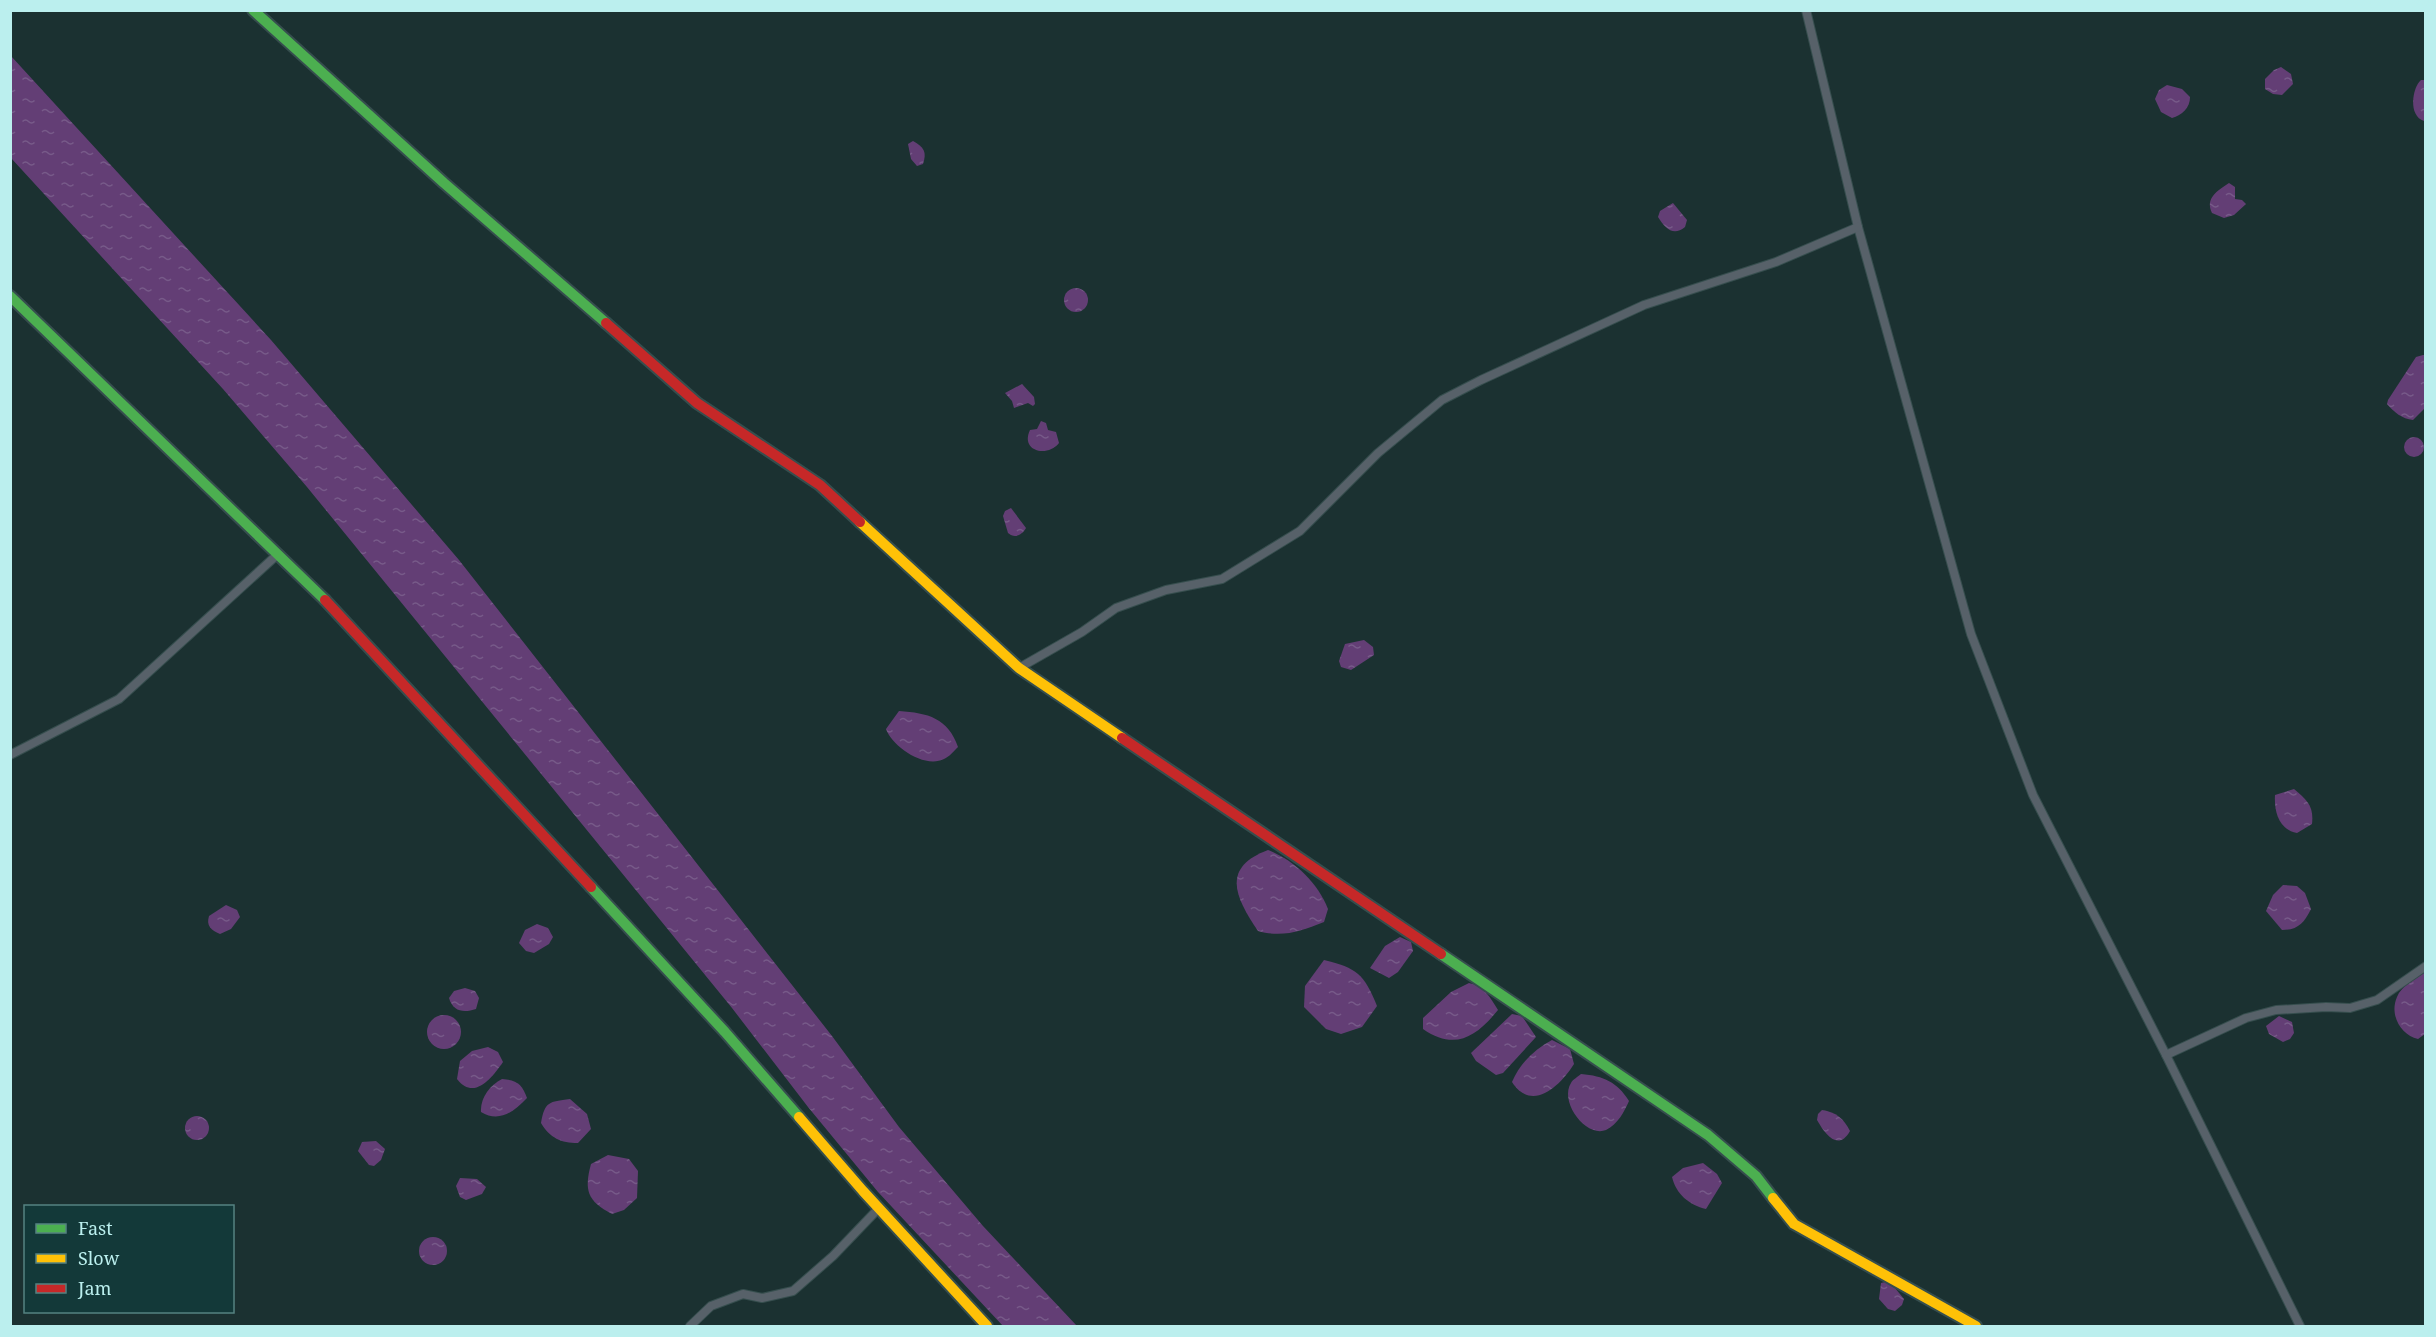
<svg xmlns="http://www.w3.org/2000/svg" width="2436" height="1337" viewBox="0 0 2436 1337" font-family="'Noto Serif',serif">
<defs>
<pattern id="water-ripples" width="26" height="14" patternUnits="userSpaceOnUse" patternTransform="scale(1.5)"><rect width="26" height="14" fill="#633e75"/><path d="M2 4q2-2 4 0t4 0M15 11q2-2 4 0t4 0" fill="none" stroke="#775a89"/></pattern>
</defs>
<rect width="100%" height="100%" fill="#1b3131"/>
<!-- water -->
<g fill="url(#water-ripples)">
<path d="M11,56L271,340L459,560L832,1036L899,1127L983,1226L1077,1326H1003L878,1192L808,1107L732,1008L307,487L223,389L11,158Z"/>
<path d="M2281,67L2291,74L2293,84L2282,95L2273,94L2265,89V79L2274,70Z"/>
<path d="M2421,80H2425L2424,121C2408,116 2412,88 2421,80Z"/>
<path d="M2167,85L2182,89L2190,97C2190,108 2182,115 2172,118L2161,112L2155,99L2159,90Z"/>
<path d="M913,141C924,147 927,152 923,164L917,166L911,159L908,144Z"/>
<path d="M2229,183L2235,187V199L2242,200L2246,204L2234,215L2224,218L2212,213C2205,198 2217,191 2229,183Z"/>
<path d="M1673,203L1687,220L1685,227C1673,237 1665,228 1658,217L1660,211Z"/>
<circle cx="1076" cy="300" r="12"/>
<path d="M2423,355H2425V408L2413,420C2402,419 2394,412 2387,404L2388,400L2416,357Z"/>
<path d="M1022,384L1034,397L1035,404L1033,406L1028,403L1014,408L1012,401L1005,393Z"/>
<path d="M1041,421L1046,423L1048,430L1056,432L1059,443C1047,458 1020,451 1030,430L1037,429Z"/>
<circle cx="2414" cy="447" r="10"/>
<path d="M1011,508L1026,528C1022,535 1015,539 1008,533L1003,516L1005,511Z"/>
<path d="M1364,640L1373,647L1374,655L1351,670L1341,667L1339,661L1345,644Z"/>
<path d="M899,711C928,713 948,718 958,747C954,751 949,757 944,759C924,769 892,746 886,729Z"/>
<path d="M2294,789C2307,800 2314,806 2312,824L2297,833C2279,830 2274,812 2275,795Z"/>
<path d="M1268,850C1295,861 1317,882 1328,909L1324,922C1302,931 1282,938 1258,931C1236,898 1220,868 1268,850Z"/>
<path d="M2283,885L2297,886L2305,893L2311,909C2304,923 2298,930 2282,930L2266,911L2273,895Z"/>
<path d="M226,905L237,910L240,917L231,929L220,934C211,930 206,926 209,916Z"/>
<path d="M537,924L548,928L553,937L549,944L534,953L526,951L519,943L525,930Z"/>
<path d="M1400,937L1411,942L1413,951L1398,972L1389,978L1370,968L1385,946Z"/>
<path d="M1324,960C1357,968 1364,974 1377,1006L1362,1027L1341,1034L1326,1029L1304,1007L1305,986Z"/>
<path d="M2425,972V1034L2418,1039C2401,1035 2389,1015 2397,997C2401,986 2416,979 2425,972Z"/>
<path d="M1469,983C1484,986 1490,997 1498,1010C1476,1037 1455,1051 1423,1029V1018L1451,992Z"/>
<path d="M465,988L475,991L479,998L476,1009C464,1013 453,1012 449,998L454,991Z"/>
<path d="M1512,1014L1522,1016L1536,1037L1503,1073L1496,1075L1476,1061L1471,1053Z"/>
<circle cx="444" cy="1032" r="17"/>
<path d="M2279,1016L2292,1022L2294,1033L2290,1039L2283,1042L2269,1034L2266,1026Z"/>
<path d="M1552,1040L1570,1049L1574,1064C1560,1086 1532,1113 1512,1082C1520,1063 1535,1049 1552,1040Z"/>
<path d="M488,1047L498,1052L503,1062C492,1078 474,1101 457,1079L460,1061L472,1051Z"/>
<path d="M1581,1074C1604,1076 1617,1082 1629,1101C1624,1112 1618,1124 1606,1130C1586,1138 1559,1102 1571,1083C1573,1079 1578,1077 1581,1074Z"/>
<path d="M502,1079C517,1080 522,1084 527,1098C514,1112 499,1123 481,1112C480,1098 490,1085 502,1079Z"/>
<path d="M570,1099L587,1114L591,1129L578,1143C561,1143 550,1138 541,1123C545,1101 549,1102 570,1099Z"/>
<path d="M1822,1110C1836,1112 1844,1119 1850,1131C1838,1152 1825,1134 1817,1120L1818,1114Z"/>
<circle cx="197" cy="1128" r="12"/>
<path d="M376,1141L385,1149L381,1160L374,1166L369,1165L358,1151L362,1142Z"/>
<path d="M608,1155L629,1159L638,1171L637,1198L624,1210L612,1214C587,1201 584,1190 591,1164Z"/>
<path d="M1703,1163L1717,1174L1722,1183L1706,1209C1689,1205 1676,1194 1672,1177L1683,1168Z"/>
<path d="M460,1178L477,1179L486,1187L482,1194L466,1200L460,1197L456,1186Z"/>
<circle cx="433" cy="1251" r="14"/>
<path d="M1885,1282L1895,1288L1904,1299L1902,1305L1895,1311L1888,1309L1879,1299L1881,1283Z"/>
</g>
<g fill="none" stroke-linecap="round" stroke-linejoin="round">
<defs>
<g id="street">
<path d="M1806,10L1858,227L1971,634L2033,795L2166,1055L2300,1326"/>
<path d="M1019,668L1082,632L1116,608L1166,590L1222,579L1300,531L1378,453L1442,400L1481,380L1644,305L1776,262L1858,227"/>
<path d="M10,755L119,699L278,554"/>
<path d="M2166,1055L2246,1018L2276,1010L2326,1007L2350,1008L2377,1000L2426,966"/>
<path d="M690,1326L711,1306L743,1294L762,1298L793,1291L833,1256L879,1208"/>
</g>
<g id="fast">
<path d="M253,10L444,183L606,323"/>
<path d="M10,296L325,600"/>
<path d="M591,887L725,1032L799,1117"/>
<path d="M1441,954L1708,1135L1756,1176L1773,1198"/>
</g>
<g id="slow">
<path d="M860,522L1019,668L1122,738"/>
<path d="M799,1117L863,1191L987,1326"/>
<path d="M1773,1198L1794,1224L1976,1326"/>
</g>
<g id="jam">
<path d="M606,323L697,403L820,485L860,522"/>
<path d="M325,600L591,887"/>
<path d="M1122,738L1441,954"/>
</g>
</defs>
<!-- street casing -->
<use href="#street" stroke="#364e4e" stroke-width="10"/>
<!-- fast casing -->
<use href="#fast" stroke="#364e4e" stroke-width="14"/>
<!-- slow casing -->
<use href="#slow" stroke="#364e4e" stroke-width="14"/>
<!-- jam casing -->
<use href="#jam" stroke="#364e4e" stroke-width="14"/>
<!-- street -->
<use href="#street" stroke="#576169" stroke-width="8"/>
<!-- fast -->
<use href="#fast" stroke="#4caf50" stroke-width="10"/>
<!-- slow -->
<use href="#slow" stroke="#ffc107" stroke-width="10"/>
<!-- jam -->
<use href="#jam" stroke="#c62828" stroke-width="10"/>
</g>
<!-- border -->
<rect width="2436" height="1337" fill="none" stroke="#bbefee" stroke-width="24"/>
<!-- legend -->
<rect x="24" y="1205" width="210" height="108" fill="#133939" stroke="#568281" stroke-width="1.5"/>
<rect x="36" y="1224" width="30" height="9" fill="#4caf50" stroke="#568281" stroke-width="1.5"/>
<text x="78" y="1235" font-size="18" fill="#bbefee">Fast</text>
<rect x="36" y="1254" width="30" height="9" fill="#ffc107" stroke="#568281" stroke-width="1.5"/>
<text x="78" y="1265" font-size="18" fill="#bbefee">Slow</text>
<rect x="36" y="1284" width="30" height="9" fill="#c62828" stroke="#568281" stroke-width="1.5"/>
<text x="78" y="1295" font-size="18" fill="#bbefee">Jam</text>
</svg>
